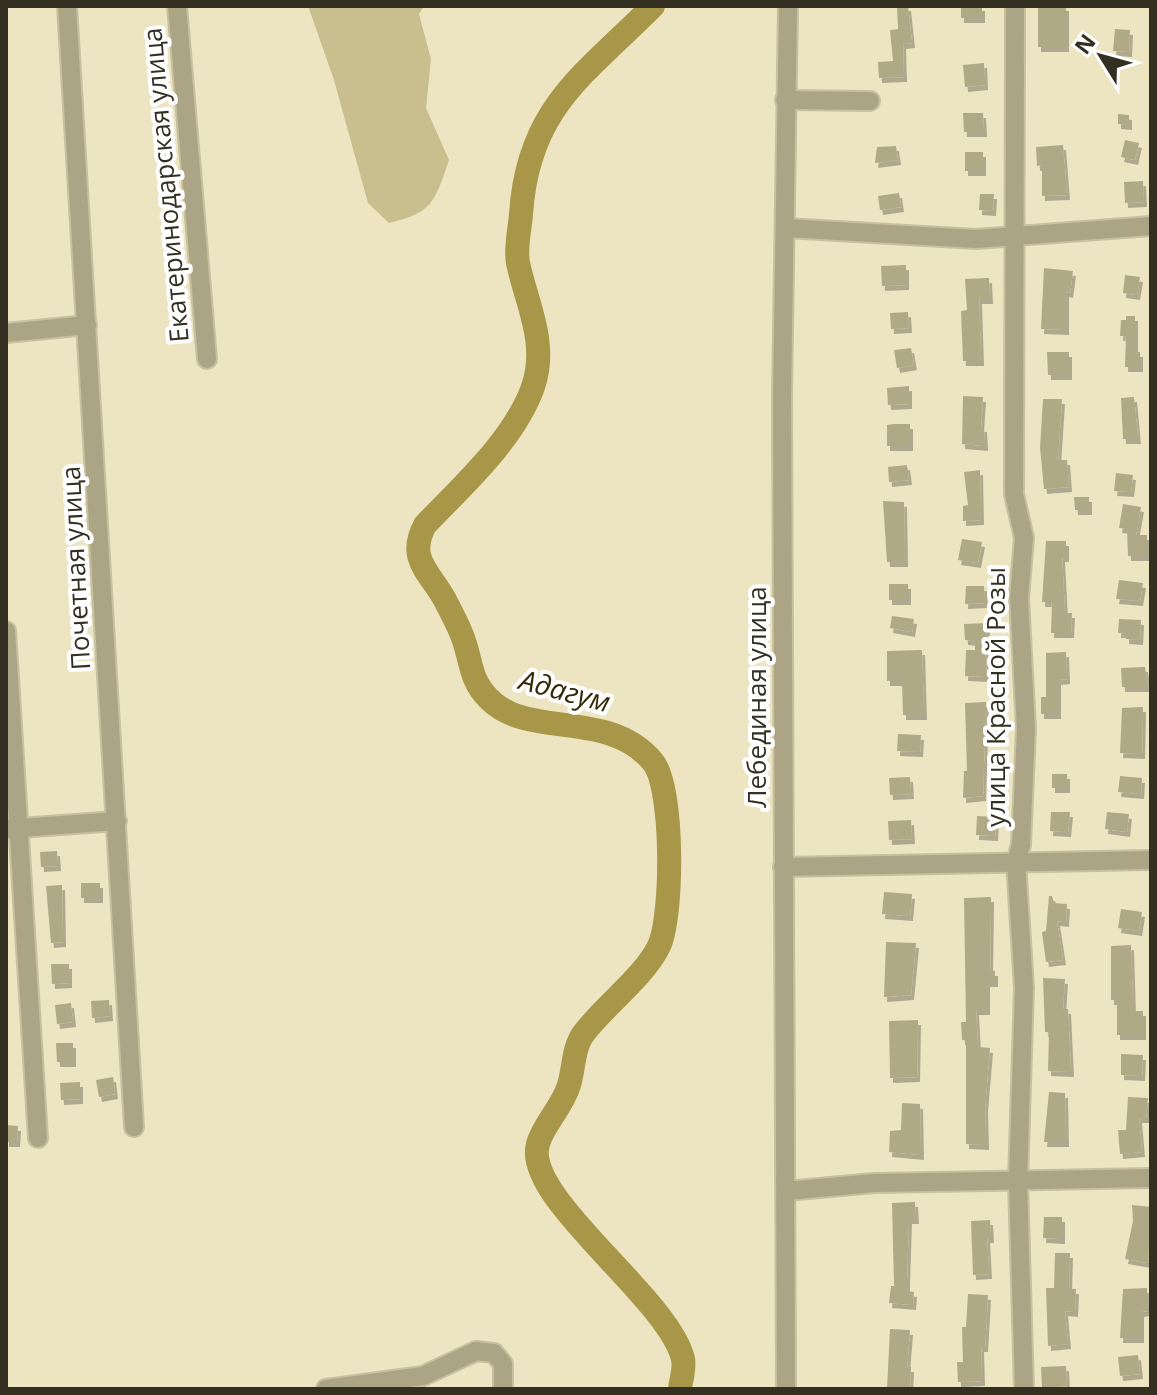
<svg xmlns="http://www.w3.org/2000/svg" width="1157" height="1395" viewBox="0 0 1157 1395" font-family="'Open Sans',sans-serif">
<defs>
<filter id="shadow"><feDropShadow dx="3" dy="5" stdDeviation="0" flood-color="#0004"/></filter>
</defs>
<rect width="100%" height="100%" fill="#ede5c1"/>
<!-- green -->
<path fill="#c9be8e" d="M308,6H424L419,14L431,59L426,108L449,160C435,201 433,213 389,223L368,203L334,80Z"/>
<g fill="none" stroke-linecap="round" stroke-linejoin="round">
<!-- river -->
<path stroke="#a89748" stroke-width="24" d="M653,6C584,75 528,108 521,214C520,229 515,248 518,263C527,305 548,343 533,387C514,440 463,485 425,525C407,559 429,571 445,600C452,614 461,629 465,644C472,666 471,680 488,698C527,740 609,708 653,762C674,788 673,916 659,946C644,977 605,1005 584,1033C573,1047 574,1069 569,1085C563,1106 543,1125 538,1144C522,1197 669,1298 683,1359C685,1368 681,1380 680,1389"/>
</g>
<!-- building -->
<g fill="#b0a986" filter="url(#shadow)">
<path d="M897,6H908L912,43L903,44L904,77L879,78L878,62L893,61L890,30L898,29Z"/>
<rect x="961" y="6" width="21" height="12"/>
<rect x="1038" y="6" width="28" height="41"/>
<path d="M1115,29L1130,30L1129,52L1113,51Z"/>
<path d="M984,63L985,85L965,87L963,65Z"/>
<path d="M963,113H983L984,132H964Z"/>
<path d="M1118,114L1129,115V125L1118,124Z"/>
<path d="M1125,140L1139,143L1135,160L1121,157Z"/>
<path d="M1063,145L1067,195L1042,196V165L1037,166L1036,147Z"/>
<path d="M896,146L898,160L875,163L877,147Z"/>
<rect x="965" y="152" width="18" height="19"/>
<path d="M1143,181L1144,202L1125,203L1124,182Z"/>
<path d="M899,193L901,207L880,210L878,196Z"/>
<path d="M980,194H994L993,211L979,210Z"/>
<path d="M906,265V285L882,286L881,266Z"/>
<path d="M1044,268L1073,271L1070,293L1066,292V330L1041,329Z"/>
<path d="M1125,275L1140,277L1137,295L1123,293Z"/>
<path d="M989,278L990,299H979L981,361H963L961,311L967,310L965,279Z"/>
<path d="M908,312L909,328L891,329L890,313Z"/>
<path d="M1126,316H1135V352H1140V367H1125L1126,336H1120L1121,320H1126Z"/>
<path d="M911,348L914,365L897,368L894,350Z"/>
<path d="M1047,352H1069V375H1048Z"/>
<path d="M909,386V404L888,405L887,388Z"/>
<path d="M963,396L983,397L981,427H984L985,446L962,444Z"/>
<path d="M1134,397L1138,439H1123L1121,398Z"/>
<path d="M1043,399H1062L1058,460H1067L1069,487L1044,489L1040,448Z"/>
<path d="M894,424H910V446H887V425Z"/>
<path d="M907,465L909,480L889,482L888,467Z"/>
<path d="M980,470L981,520L963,521V506L968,505L964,472Z"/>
<path d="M1116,473L1133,475L1131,492L1114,491Z"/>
<path d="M1074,497H1089V510H1075Z"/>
<path d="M883,501L904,502L905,562H887Z"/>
<path d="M1123,504L1141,507L1136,535H1147V556H1128L1127,529L1119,528Z"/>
<path d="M962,539L982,542L978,563L958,560Z"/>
<path d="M1046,541H1066V557H1062L1065,613H1072L1071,633H1051L1052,602H1042Z"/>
<path d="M1119,580L1143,583L1140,601L1116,599Z"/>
<rect x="889" y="584" width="19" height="16"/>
<path d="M966,586H984L985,603L965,604Z"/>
<path d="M892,616L914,619L912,632L890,628Z"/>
<path d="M1119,619L1141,620L1140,640L1126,639V633H1118Z"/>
<path d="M987,623L986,677L965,676L966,650H975V641L965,640L964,624Z"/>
<path d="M922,650L924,715H903L902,681H887V651Z"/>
<path d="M1066,652L1067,679L1058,680V714H1041V697H1046V653Z"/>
<path d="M1145,667L1148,687H1122L1121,668Z"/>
<path d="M986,702L983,796L963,798L964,771H967L965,703Z"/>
<path d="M1143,707L1142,754L1120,753L1122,708Z"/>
<path d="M898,734L921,735L920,752L897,751Z"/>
<rect x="1052" y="774" width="15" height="14"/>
<path d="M1120,776L1142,778L1141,794L1118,792Z"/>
<path d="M910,777L911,794L890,795L889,778Z"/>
<path d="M1051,812H1070L1068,832L1050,831Z"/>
<path d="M1107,812L1129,814L1127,832L1105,829Z"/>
<path d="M977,816L996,817L995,836L976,835Z"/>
<path d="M911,820L912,839L889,840L888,821Z"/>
<path d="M57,851L58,866L41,867L40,852Z"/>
<rect x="81" y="883" width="19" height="15"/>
<path d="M62,885L63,942L51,943L46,886Z"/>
<path d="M884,892L912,894L910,916L882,914Z"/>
<path d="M1049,896H1052L1054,903L1067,904L1066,922L1057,921L1063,960L1046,962L1042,932L1046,931Z"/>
<path d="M991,897L990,971H995V982H987V1010H976L978,1047L990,1048L985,1107L986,1145L966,1144V1040H962L961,1022H966L964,898Z"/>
<path d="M1121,909L1142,912L1139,931L1118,928Z"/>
<path d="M886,942L916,943L911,995L884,997Z"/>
<path d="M1131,945L1133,1011H1143V1035H1117V1000H1111V946Z"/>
<path d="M51,964H69V983L52,984Z"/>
<path d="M1043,978L1065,979L1063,1009H1068L1071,1072L1048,1071L1049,1032H1045Z"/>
<path d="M109,1000L110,1016L92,1018L91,1001Z"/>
<path d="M71,1003L73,1022L57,1024L55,1005Z"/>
<path d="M918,1020L917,1077L890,1078L889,1021Z"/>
<path d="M56,1043H73V1062H57Z"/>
<path d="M1121,1054L1143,1055L1142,1076L1121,1075Z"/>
<path d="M113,1077L115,1094L99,1097L96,1080Z"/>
<path d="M80,1082V1099L61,1100L60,1083Z"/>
<path d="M1049,1092L1065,1093L1066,1142H1044Z"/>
<path d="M1128,1097L1148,1098L1146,1118H1139L1142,1152L1120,1154L1118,1130H1126Z"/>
<path d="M902,1103L920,1104L921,1155L889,1152L890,1131L901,1130Z"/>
<path d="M6,1125L18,1126L17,1142H6Z"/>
<path d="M915,1202L916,1219H909L907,1279V1291L914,1292L913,1305L889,1303L891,1286H894L892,1203Z"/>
<path d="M1132,1205L1151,1207L1148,1263L1125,1259L1133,1221Z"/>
<path d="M1044,1217H1062V1239L1043,1238Z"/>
<path d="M990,1220L991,1238H987L989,1274L973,1275L971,1221Z"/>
<path d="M1055,1253H1070L1069,1289H1076L1075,1312L1065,1311L1068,1344L1048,1346L1046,1288H1054Z"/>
<path d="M1147,1288V1311L1141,1312V1338H1120L1123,1289Z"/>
<path d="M968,1294L988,1295L985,1347H981L982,1381L958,1382L957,1362H963L962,1327H966Z"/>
<path d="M890,1329L910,1330L907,1367H911L910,1389H887Z"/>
<path d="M1138,1355L1140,1374L1120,1376L1118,1357Z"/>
<path d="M1066,1366L1067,1386L1042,1388L1041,1367Z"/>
</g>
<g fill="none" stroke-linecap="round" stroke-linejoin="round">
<defs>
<g id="minor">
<path d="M67,6L134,1127"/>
<path d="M177,6L207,359"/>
<path d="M1015,6L1014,494L1024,538L1019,598L1026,729L1021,845L1016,862L1024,988L1018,1181L1024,1389"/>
<path d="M785,100L870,101"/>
<path d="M786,228L976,239L1151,226"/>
<path d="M6,333L87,325"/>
<path d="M6,631L38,1138"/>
<path d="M6,829L117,821"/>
<path d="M783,867L1151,860"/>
<path d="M786,1191L874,1183L1151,1178"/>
<path d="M326,1389L423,1376L476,1351L494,1353L503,1364V1389"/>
<path d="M786,1389L782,398L788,6"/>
</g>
</defs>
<!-- minor casing -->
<use href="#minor" stroke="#c8c1a1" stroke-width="22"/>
<!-- minor -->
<use href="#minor" stroke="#aca585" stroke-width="18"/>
</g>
<g text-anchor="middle" stroke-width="8" stroke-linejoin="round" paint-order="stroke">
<!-- street labels -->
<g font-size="26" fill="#332f21" stroke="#fff">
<text transform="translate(166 185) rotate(-95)" y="9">Екатеринодарская улица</text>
<text transform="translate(76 568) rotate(-93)" y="9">Почетная улица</text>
<text transform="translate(757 697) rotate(-90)" y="9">Лебединая улица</text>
<text transform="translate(996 697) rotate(-90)" y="9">улица Красной Розы</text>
</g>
<!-- water labels -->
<g font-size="28" font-style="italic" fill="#322b07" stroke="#fff">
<text transform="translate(565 691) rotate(15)" y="10">Адагум</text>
</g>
</g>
<!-- border -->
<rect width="1157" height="1395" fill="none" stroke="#332f21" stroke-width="16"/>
<!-- north arrow -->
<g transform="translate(1101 56) rotate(307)" stroke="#ffffff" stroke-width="6" paint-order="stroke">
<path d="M0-6L14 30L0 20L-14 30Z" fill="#332f21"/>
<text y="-12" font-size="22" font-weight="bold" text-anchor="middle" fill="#332f21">N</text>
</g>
</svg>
